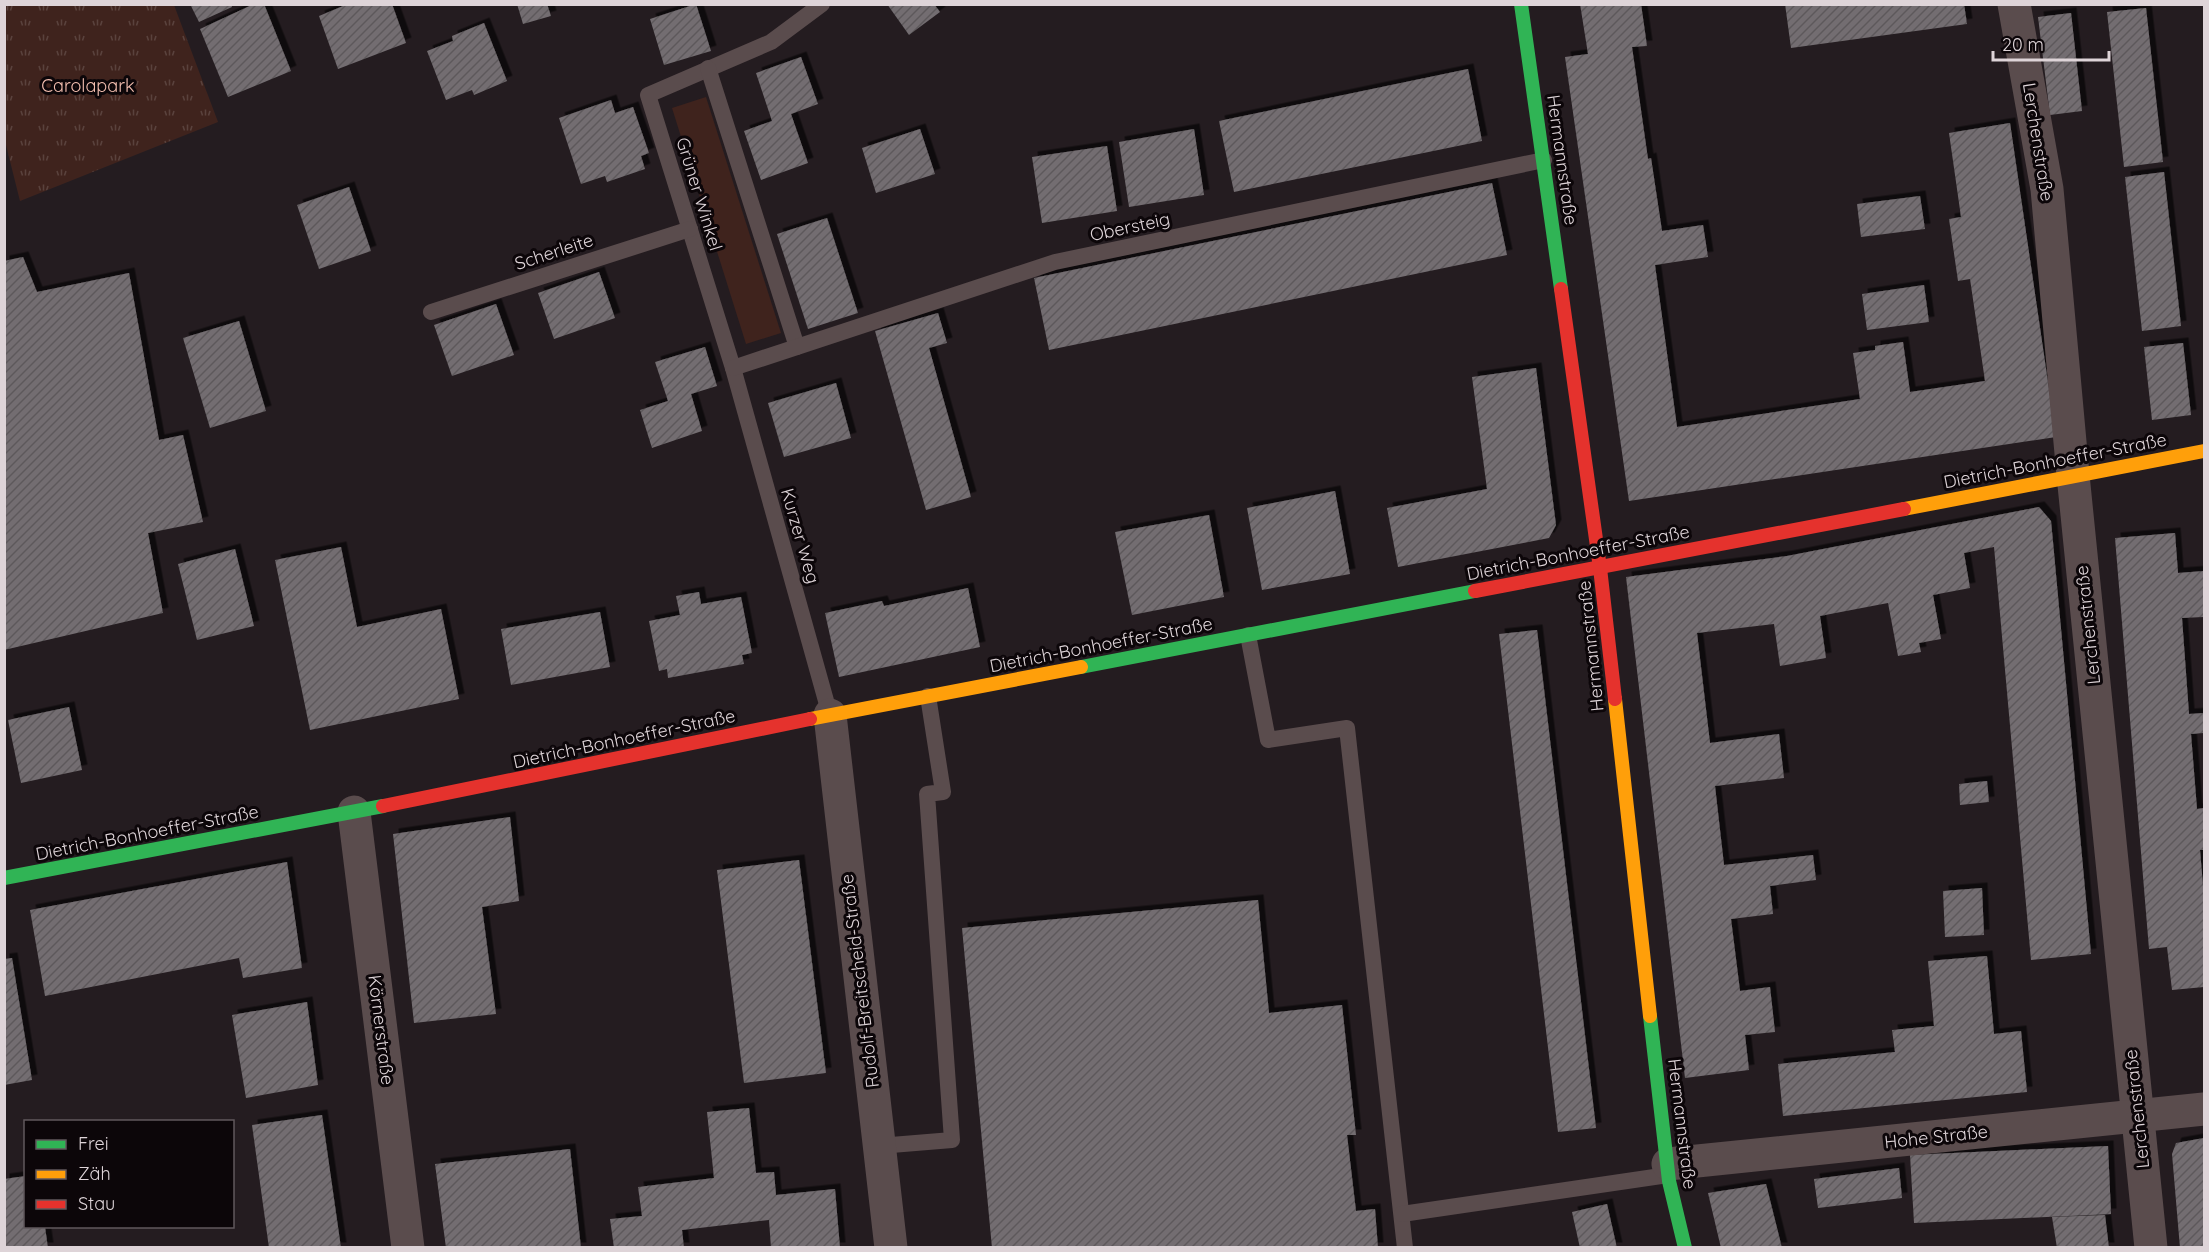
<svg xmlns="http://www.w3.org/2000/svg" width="2209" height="1252" viewBox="0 0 2209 1252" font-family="Quicksand,sans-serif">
<defs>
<pattern id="park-tufts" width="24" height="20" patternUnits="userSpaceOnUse" patternTransform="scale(1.5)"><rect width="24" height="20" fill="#3f231d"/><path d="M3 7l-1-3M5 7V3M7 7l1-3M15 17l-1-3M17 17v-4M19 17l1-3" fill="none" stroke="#5a423d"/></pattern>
<pattern id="building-hatch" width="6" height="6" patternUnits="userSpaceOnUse" patternTransform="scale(1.5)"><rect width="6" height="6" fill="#736d71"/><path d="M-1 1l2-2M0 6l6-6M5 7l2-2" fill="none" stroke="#5d595b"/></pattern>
<filter id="shadow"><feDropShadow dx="5.5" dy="-5.5" stdDeviation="0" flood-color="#0009"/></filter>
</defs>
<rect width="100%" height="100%" fill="#241c20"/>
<!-- grass -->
<path fill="#3f231d" d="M706,97L781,333L746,344L672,108Z"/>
<!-- park -->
<path fill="url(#park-tufts)" d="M4,5H174L218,122L20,201L5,141Z"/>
<!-- building -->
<g fill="url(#building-hatch)" filter="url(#shadow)">
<path d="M190,4H231L232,7L199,22Z"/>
<path d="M254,4H264L291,71L228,97L200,29Z"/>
<path d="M348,4H392L406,43L338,69L319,16Z"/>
<path d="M517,4H547L551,16L523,24Z"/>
<path d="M696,4L711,51L664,65L650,19Z"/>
<path d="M887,4H934L940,12L909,35Z"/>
<path d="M1580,4H1641L1647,46L1632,47L1648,159L1651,158L1662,231L1703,225L1708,257L1655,265L1677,427L1860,399L1853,353L1875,350V346L1903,342L1910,392L1985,381L1970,279L1958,281L1949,219L1961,217L1949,133L2010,123L2056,437L1629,501L1565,57L1588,54Z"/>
<path d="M1785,4H1964L1967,24L1791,48Z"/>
<path d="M2146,8L2163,162L2124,167L2107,12Z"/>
<path d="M2071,13L2082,111L2050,115L2038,17Z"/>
<path d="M484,23L507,81L474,95L472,90L446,100L427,51L453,41L452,36Z"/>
<path d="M801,57L818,104L791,114L808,163L761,180L744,131L772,121L756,73Z"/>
<path d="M1468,69L1482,141L1234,192L1219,121Z"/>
<path d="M611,100L615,113L633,107L649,153L641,156L645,169L607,182L605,176L581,184L559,118Z"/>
<path d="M920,129L935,174L876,193L862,148Z"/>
<path d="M1194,129L1204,195L1129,207L1119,142Z"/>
<path d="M1107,146L1117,211L1042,223L1032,157Z"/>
<path d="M2164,172L2181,326L2142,331L2125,177Z"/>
<path d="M1492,183L1507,255L1049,350L1034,278Z"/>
<path d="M349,187L371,251L319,269L297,205Z"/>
<path d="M1920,196L1925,229L1861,237L1857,204Z"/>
<path d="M827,218L858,313L808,329L777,234Z"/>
<path d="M23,257L37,292L129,273L159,440L183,435L203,522L148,533L163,613L4,650V261Z"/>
<path d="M599,272L615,318L554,339L538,293Z"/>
<path d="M1924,285L1929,322L1867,330L1862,294Z"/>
<path d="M496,304L514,355L452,376L434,325Z"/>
<path d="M938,313L947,343L929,348L971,497L926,510L875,331Z"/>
<path d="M239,321L266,411L210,428L183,338Z"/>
<path d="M2183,343L2191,415L2152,420L2144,347Z"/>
<path d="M705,347L717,386L691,394L702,431L652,448L640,410L668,401L655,362Z"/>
<path d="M1536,368L1556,525L1549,538L1398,567L1387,508L1487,489L1472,377Z"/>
<path d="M836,383L851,438L784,457L768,403Z"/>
<path d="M1335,491L1350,574L1262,590L1247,508Z"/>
<path d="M2039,507L2051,521L2053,542L2091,954L2031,960L1994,547L1964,553L1970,588L1933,595L1941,639L1919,643L1921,652L1898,656L1888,603L1820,616L1826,658L1780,666L1774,624L1697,633L1710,743L1779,734L1784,778L1715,786L1724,865L1813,855L1816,880L1770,886L1773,914L1731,919L1740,991L1770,987L1775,1032L1745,1035L1749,1070L1685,1078L1626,577L1787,556Z"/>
<path d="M1209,515L1224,597L1132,615L1115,532Z"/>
<path d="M2175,533L2178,573L2204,571V617L2182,618L2189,714L2204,713V733L2191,734L2197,809L2204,808V850H2200L2204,898V987L2172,990L2167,947L2149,949L2115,538Z"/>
<path d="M341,547L357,627L441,609L459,699L310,730L275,560Z"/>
<path d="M235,549L254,626L197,640L178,564Z"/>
<path d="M968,588L980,647L839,677L825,613L882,601L884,606Z"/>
<path d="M699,592L701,604L741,597L752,653L742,655L744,664L668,678L667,669L659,671L649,621L680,615L676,596Z"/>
<path d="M600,612L610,667L511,685L501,629Z"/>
<path d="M1537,630L1596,1128L1558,1132L1499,634Z"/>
<path d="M69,707L82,770L21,783L8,720Z"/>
<path d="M1987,781L1989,802L1960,805L1959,784Z"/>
<path d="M510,817L519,901L482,907L496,1014L414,1023L393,834Z"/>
<path d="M799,860L826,1073L744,1083L717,870Z"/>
<path d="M287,862L302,968L243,978L239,958L45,996L30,910Z"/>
<path d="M1982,888L1984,935L1945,937L1943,891Z"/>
<path d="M1258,900L1269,1013L1342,1005L1356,1135H1347L1356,1211L1375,1209L1378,1248H992L962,928Z"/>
<path d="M1987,956L1994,1034L2021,1031L2027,1092L1783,1116L1778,1064L1895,1052L1892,1030L1934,1026L1928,961Z"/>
<path d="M12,958L32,1080L4,1085V959Z"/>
<path d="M307,1002L318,1085L246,1098L232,1015Z"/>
<path d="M749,1108L756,1173L774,1172L776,1195L835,1189L840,1248H771L769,1220L682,1230L684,1248H614L610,1219L642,1216L638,1187L714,1178L707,1112Z"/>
<path d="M322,1115L341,1248H269L252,1125Z"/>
<path d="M2204,1138V1248H2180L2172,1154L2176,1143Z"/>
<path d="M2108,1146L2111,1214L1914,1223L1910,1155Z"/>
<path d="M570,1149L581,1248H446L435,1164Z"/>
<path d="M1899,1168L1902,1198L1818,1208L1814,1179Z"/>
<path d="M26,1176V1227H45L48,1248H4V1179Z"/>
<path d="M1766,1184L1782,1248H1721L1708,1193Z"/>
<path d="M1607,1204L1617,1248H1580L1572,1212Z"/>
<path d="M2105,1215L2109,1248H2057L2052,1217Z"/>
</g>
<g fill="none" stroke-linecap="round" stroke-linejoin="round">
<!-- lane -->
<g stroke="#5a4c4d" stroke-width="16">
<path d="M822,4L771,42L648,95L733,368L830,715"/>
<path d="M708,68L797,347"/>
<path d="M431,312L690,229"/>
<path d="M733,368L1055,262L1544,160"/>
<path d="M1248,635L1268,740L1347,728L1405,1248"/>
<path d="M879,1146L952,1140L927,794L943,792L928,696"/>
<path d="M1402,1214L1668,1175"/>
</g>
<!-- street -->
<g stroke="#5a4c4d" stroke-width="33">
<path d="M2014,4L2047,189L2073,475L2151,1248"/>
<path d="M830,715L891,1248"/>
<path d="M354,812L408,1248"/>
<path d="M1668,1164L2204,1109"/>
</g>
<!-- fast -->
<g stroke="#30b455" stroke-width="14">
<path d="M1521,4L1561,289"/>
<path d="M1081,667L1475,591"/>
<path d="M4,878L383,806"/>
<path d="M1650,1016L1669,1181L1685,1248"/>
</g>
<!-- slow -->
<g stroke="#ff9f0a" stroke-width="14">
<path d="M1904,509L2204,451"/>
<path d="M1615,699L1650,1016"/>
<path d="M810,719L1081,667"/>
</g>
<!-- jam -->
<g stroke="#e5322d" stroke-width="14">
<path d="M1561,289L1600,568L1615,699"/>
<path d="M1475,591L1904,509"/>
<path d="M383,806L810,719"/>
</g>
</g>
<g text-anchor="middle" stroke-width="6" stroke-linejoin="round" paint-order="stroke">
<!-- park labels -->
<g font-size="18" fill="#f4bfb0" stroke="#0c0609">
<text x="88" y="92">Carolapark</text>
</g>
<!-- street labels -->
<g font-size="18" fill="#ded4d8" stroke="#0c0609">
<text transform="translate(2038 142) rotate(81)" y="6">Lerchenstraße</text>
<text transform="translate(1562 160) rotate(82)" y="6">Hermannstraße</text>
<text transform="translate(699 194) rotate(73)" y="6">Grüner Winkel</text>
<text transform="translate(1130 227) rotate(-12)" y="6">Obersteig</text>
<text transform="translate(554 252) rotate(-18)" y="6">Scherleite</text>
<text transform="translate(2055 461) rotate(-11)" y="6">Dietrich-Bonhoeffer-Straße</text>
<text transform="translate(800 536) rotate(74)" y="6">Kurzer Weg</text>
<text transform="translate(1578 553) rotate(-11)" y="6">Dietrich-Bonhoeffer-Straße</text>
<text transform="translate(2088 625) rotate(-96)" y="6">Lerchenstraße</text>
<text transform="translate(1101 645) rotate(-11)" y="6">Dietrich-Bonhoeffer-Straße</text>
<text transform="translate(1591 646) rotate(-96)" y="6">Hermannstraße</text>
<text transform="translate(624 739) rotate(-12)" y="6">Dietrich-Bonhoeffer-Straße</text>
<text transform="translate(147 833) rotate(-11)" y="6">Dietrich-Bonhoeffer-Straße</text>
<text transform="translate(860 981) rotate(-97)" y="6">Rudolf-Breitscheid-Straße</text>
<text transform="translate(381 1030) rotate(83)" y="6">Körnerstraße</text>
<text transform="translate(2137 1109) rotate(-96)" y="6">Lerchenstraße</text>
<text transform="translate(1682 1124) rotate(83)" y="6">Hermannstraße</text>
<text transform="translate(1936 1137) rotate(-6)" y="6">Hohe Straße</text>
</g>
</g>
<!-- border -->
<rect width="2209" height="1252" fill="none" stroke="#ded4d8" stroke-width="12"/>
<!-- legend -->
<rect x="24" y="1120" width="210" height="108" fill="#0c0609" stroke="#60585c" stroke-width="1.5"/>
<rect x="36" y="1140" width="30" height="9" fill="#30b455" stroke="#60585c" stroke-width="1.5"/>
<text x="78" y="1150" font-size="18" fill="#ded4d8">Frei</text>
<rect x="36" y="1170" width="30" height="9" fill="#ff9f0a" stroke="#60585c" stroke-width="1.5"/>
<text x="78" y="1180" font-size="18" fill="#ded4d8">Zäh</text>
<rect x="36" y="1200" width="30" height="9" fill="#e5322d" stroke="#60585c" stroke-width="1.5"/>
<text x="78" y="1210" font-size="18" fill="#ded4d8">Stau</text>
<!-- scale -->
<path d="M1993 51v9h116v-9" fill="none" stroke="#ded4d8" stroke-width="3"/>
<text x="2002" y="51" font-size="18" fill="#ded4d8" stroke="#0c0609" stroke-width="4.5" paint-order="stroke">20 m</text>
</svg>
